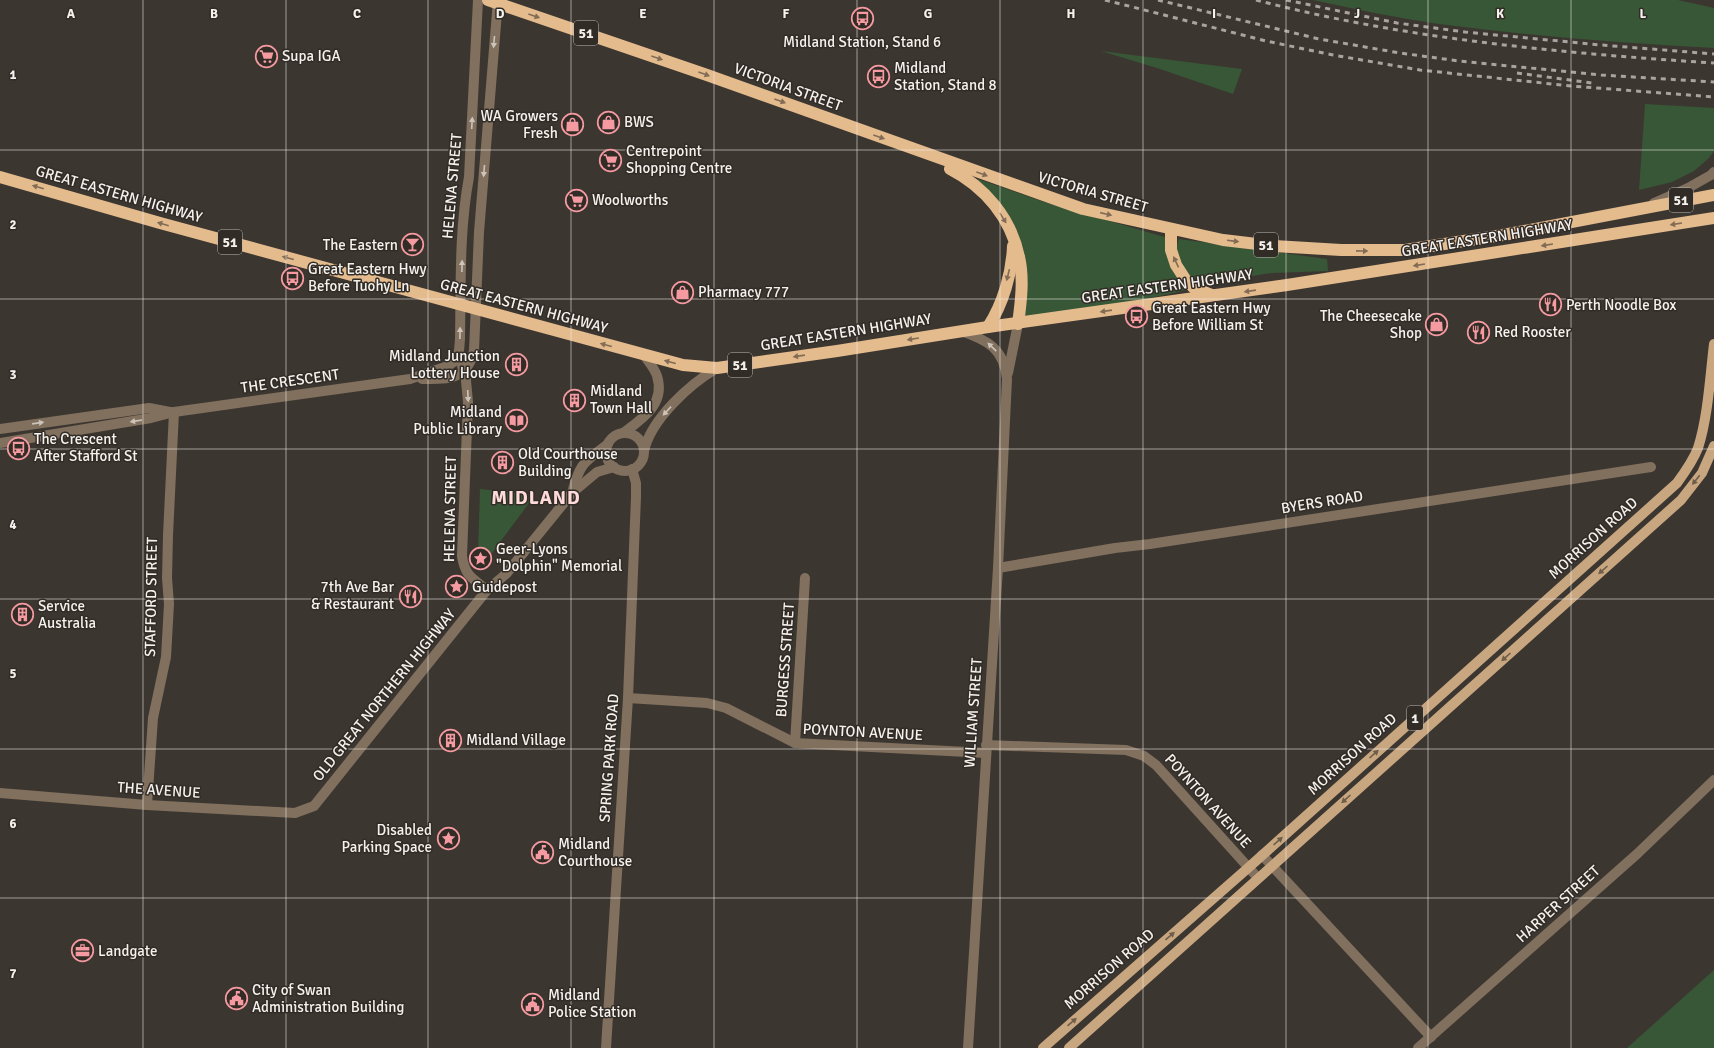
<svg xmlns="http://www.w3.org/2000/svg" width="1714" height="1048" viewBox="0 0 1714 1048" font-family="Signika,sans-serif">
<rect width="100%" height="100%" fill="#3c3631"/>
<!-- green -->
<g fill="#375736">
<path d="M1313,0H1678L1714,8V48C1622,43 1530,36 1439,24C1397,18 1355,9 1313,0Z"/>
<path d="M1101,51L1242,69L1233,94L1160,69Z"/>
<path d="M1645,104L1714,108V151L1709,158L1694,171L1672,182L1639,190Z"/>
<path d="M978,179L1044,202L1168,238C1167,263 1170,272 1190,289C1135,303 1078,310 1021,319L1020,246L978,183Z"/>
<path d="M1179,239L1327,259L1328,271C1310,272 1291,272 1273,273C1252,275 1212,286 1194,278C1181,273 1173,251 1179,239Z"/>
<path d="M480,489L535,495L489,557L478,553Z"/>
<path d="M1714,970V1048H1627Z"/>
</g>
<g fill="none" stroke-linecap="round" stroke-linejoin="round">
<!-- minor -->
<g stroke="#80705d" stroke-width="10">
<path d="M1654,203L1688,188L1711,175L1714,172"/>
<path d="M961,331C988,340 1004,349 1007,379L998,568L968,1048"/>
<path d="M456,360L459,351L460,339C461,285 459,231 469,177L478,0"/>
<path d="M462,366L465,370L468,402L462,556C465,576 472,578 487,590"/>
<path d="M1008,373L1018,324"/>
<path d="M422,379C448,379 467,380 474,351L479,232L498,0"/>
<path d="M0,429L149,408L170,412"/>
<path d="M623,433C642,419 666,404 657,376C655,369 648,361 644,355"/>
<circle cx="625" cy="452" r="19"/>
<path d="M0,443L151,418L174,412L410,379L448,366L456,360"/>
<path d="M644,451C651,419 690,384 717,368"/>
<path d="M572,493C580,463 583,463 608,444"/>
<path d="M998,568L1115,548L1150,544L1651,467"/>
<path d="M628,698L707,703L726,708L795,743L986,753"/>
<path d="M795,743L805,578"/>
<path d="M986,745L1126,750L1144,756L1156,765L1258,878"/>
<path d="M0,793L147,805L295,813L314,806L487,590L506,574L572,493L597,472L614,467"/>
<path d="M147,805L153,718L166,657L169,604L167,578L168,535L174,412"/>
<path d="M1262,855L1431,1037"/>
<path d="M606,1048L628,698L636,497V483L632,469"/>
<path d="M1418,1048L1637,854L1714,780"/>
</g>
<!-- major -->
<g stroke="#c8a67f" stroke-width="10">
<path d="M1043,1048L1248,868L1677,483C1685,472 1693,461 1698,448C1708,417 1710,377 1714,344"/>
<path d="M1069,1048L1681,500L1702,473L1714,446"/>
</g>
<!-- highway -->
<g stroke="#e4bb8d" stroke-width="12">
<path d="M488,0L707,75L1083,209L1223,240L1274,246L1341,250H1405L1503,235L1714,195"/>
<path d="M950,169C985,187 1011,218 1019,257C1024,278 1021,302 1018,324"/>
<path d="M0,177L160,223L683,365L717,368L837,351L988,327L1287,285L1714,218"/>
<path d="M1171,229V250L1176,265L1185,279L1194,288L1212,295"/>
<path d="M988,327C1003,304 1012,273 1013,246"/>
</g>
<!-- rail -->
<g stroke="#a9a4a0" stroke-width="3" stroke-dasharray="5 5" stroke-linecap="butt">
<path d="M1105,0L1266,41L1333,55L1420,70L1571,86L1714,97"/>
<path d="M1158,0L1319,39L1400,53L1459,61L1601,75L1714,82"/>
<path d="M1256,0C1405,39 1560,53 1714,63"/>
<path d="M1286,0L1397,23L1465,32L1601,45L1714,54"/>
<path d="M1517,73L1592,83"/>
</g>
</g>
<!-- one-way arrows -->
<defs><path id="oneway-solid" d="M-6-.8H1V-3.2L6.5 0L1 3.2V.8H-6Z"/></defs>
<g fill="#826c55">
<use href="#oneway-solid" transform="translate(534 16) rotate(19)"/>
<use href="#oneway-solid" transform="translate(657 58) rotate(19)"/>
<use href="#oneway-solid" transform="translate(704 74) rotate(20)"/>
<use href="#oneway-solid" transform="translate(780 101) rotate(20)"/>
<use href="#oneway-solid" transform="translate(879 137) rotate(19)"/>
<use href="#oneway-solid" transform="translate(982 174) rotate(20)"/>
<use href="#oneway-solid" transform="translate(38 187) rotate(-164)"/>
<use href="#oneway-solid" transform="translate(1106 214) rotate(13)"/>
<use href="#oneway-solid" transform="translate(1003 218) rotate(58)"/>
<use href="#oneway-solid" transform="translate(163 224) rotate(-164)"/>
<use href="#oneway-solid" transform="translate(1676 224) rotate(171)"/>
<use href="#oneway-solid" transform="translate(1233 241) rotate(7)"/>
<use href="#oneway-solid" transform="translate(1547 245) rotate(171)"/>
<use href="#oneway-solid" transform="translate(1362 251) rotate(1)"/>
<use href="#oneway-solid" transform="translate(288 258) rotate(-165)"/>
<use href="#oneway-solid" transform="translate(1176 262) rotate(-115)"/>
<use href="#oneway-solid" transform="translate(1419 265) rotate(171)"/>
<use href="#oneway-solid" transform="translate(1008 275) rotate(104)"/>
<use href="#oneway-solid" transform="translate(1250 291) rotate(172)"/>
<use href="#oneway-solid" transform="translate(1106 311) rotate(172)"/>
<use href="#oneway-solid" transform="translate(913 339) rotate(171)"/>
<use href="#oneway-solid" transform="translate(606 345) rotate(-165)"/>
<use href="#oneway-solid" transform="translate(799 356) rotate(172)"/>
<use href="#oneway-solid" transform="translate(670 362) rotate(-165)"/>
</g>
<g fill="#ccc4bb">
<use href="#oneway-solid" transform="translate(494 42) rotate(95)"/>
<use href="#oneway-solid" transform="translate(472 123) rotate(-87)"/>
<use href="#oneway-solid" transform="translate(484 171) rotate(95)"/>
<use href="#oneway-solid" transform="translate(462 266) rotate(-89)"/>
<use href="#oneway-solid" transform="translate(460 333) rotate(-89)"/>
<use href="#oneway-solid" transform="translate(992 347) rotate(-136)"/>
<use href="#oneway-solid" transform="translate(468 396) rotate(87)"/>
<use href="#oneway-solid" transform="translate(667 411) rotate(133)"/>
<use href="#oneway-solid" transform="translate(136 421) rotate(171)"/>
<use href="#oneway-solid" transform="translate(38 423) rotate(-8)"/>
</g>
<g fill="#6e5d4a">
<use href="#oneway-solid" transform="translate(1696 480) rotate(128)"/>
<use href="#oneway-solid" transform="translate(1603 570) rotate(138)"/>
<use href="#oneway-solid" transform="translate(1506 657) rotate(138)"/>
<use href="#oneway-solid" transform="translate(1374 754) rotate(-42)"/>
<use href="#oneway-solid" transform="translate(1346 799) rotate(138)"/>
<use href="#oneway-solid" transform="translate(1278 841) rotate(-42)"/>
<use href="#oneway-solid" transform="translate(1170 936) rotate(-41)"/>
<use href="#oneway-solid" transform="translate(1072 1022) rotate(-41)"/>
</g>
<!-- grid -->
<path fill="none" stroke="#f5f1ed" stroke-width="1" stroke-opacity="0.55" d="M143,0V1048M286,0V1048M428,0V1048M571,0V1048M714,0V1048M857,0V1048M1000,0V1048M1143,0V1048M1286,0V1048M1428,0V1048M1571,0V1048M0,150H1714M0,299H1714M0,449H1714M0,599H1714M0,749H1714M0,898H1714"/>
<!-- icons -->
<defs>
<symbol id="bus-ring" viewBox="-11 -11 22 22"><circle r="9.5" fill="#322c27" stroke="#f49aa0" stroke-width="1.5"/><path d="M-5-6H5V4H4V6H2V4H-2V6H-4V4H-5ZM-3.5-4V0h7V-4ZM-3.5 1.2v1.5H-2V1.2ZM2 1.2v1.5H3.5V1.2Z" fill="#f49aa0"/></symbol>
<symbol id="supermarket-ring" viewBox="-11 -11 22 22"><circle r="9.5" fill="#322c27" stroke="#f49aa0" stroke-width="1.5"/><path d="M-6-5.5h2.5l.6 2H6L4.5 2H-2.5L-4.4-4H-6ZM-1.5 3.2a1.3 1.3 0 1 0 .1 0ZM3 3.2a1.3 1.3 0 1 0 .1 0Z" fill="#f49aa0"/></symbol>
<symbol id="shop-ring" viewBox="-11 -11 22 22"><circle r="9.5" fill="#322c27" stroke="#f49aa0" stroke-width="1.5"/><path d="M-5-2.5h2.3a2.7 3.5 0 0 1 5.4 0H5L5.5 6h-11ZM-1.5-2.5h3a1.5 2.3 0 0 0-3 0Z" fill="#f49aa0"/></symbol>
<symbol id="bar-ring" viewBox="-11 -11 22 22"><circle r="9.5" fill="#322c27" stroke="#f49aa0" stroke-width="1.5"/><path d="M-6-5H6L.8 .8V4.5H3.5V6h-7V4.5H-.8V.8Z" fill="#f49aa0"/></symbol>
<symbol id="restaurant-ring" viewBox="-11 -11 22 22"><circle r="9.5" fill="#322c27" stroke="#f49aa0" stroke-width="1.5"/><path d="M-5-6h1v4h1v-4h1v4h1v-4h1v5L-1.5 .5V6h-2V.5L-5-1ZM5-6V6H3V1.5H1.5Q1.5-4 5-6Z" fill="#f49aa0"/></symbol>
<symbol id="building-ring" viewBox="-11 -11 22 22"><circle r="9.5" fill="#322c27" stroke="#f49aa0" stroke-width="1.5"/><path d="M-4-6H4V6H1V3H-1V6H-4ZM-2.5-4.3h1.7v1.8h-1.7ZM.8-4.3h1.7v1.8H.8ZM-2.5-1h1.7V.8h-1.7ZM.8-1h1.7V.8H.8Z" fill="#f49aa0"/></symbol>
<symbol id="library-ring" viewBox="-11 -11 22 22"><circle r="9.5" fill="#322c27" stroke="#f49aa0" stroke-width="1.5"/><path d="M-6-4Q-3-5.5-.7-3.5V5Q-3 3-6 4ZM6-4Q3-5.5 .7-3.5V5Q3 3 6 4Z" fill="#f49aa0"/></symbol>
<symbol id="sight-ring" viewBox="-11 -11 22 22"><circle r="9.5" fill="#322c27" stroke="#f49aa0" stroke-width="1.5"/><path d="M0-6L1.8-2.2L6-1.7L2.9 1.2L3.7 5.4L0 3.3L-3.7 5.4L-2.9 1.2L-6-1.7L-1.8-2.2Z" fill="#f49aa0"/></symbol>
<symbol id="civic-ring" viewBox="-11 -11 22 22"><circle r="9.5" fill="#322c27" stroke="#f49aa0" stroke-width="1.5"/><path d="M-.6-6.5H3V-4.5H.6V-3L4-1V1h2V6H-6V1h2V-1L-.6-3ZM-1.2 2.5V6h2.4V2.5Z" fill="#f49aa0"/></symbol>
<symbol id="office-ring" viewBox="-11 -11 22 22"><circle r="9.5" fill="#322c27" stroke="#f49aa0" stroke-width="1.5"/><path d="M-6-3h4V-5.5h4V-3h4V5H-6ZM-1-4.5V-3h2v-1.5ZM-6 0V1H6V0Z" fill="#f49aa0"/></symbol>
</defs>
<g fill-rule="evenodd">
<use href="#bus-ring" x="850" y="6" width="25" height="25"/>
<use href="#supermarket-ring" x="254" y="44" width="25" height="25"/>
<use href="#bus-ring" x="866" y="64" width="25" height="25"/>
<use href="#shop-ring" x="596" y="110" width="25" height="25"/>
<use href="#shop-ring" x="560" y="112" width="25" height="25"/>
<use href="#supermarket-ring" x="598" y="148" width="25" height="25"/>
<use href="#supermarket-ring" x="564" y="188" width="25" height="25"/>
<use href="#bar-ring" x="400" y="232" width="25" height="25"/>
<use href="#bus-ring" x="280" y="266" width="25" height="25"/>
<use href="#shop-ring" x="670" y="280" width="25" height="25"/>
<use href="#restaurant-ring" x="1538" y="292" width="25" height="25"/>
<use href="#bus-ring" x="1124" y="304" width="25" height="25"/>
<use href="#shop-ring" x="1424" y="312" width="25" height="25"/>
<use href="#restaurant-ring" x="1466" y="320" width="25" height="25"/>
<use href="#building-ring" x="504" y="352" width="25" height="25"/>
<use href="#building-ring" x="562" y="388" width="25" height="25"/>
<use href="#library-ring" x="504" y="408" width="25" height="25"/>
<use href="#bus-ring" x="6" y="436" width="25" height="25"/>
<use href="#building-ring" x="490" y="450" width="25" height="25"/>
<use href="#sight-ring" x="468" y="546" width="25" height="25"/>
<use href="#sight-ring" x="444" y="574" width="25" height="25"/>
<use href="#restaurant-ring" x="398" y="584" width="25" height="25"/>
<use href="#building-ring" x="10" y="602" width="25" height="25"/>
<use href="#building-ring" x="438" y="728" width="25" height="25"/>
<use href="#sight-ring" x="436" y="826" width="25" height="25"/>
<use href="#civic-ring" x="530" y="840" width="25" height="25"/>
<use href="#office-ring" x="70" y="938" width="25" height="25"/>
<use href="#civic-ring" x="224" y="986" width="25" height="25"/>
<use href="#civic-ring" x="520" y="992" width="25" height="25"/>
</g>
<g text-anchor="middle" stroke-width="3" stroke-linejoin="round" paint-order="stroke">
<!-- shield labels -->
<g fill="#322c27" stroke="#bab6b2" stroke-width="1">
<rect x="574" y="21" width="24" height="24" rx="3"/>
<rect x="1669" y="188" width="24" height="24" rx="3"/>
<rect x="218" y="230" width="24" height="24" rx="3"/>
<rect x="1254" y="233" width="24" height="24" rx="3"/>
<rect x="728" y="353" width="24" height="24" rx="3"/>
<rect x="1407" y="706" width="16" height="24" rx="3"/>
</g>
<g font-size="14" font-weight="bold" fill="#f5f1ed">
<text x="586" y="38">51</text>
<text x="1681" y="205">51</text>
<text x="230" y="247">51</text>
<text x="1266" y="250">51</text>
<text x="740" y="370">51</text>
<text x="1415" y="723">1</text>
</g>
<!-- poi labels -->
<g font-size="15" fill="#f5f1ed" stroke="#322c27" text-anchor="start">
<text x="862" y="47" text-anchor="middle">Midland Station, Stand 6</text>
<text x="282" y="61">Supa IGA</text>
<text x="894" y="73">Midland<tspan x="894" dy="17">Station, Stand 8</tspan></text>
<text x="558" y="121" text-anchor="end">WA Growers<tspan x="558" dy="17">Fresh</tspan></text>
<text x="624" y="127">BWS</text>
<text x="626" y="156">Centrepoint<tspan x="626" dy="17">Shopping Centre</tspan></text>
<text x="592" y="205">Woolworths</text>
<text x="398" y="250" text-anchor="end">The Eastern</text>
<text x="308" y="274">Great Eastern Hwy<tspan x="308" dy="17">Before Tuohy Ln</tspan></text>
<text x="698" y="297">Pharmacy 777</text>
<text x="1566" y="310">Perth Noodle Box</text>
<text x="1152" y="313">Great Eastern Hwy<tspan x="1152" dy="17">Before William St</tspan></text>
<text x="1422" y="321" text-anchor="end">The Cheesecake<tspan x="1422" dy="17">Shop</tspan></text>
<text x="1494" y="337">Red Rooster</text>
<text x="500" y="361" text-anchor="end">Midland Junction<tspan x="500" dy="17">Lottery House</tspan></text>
<text x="590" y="396">Midland<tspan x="590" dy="17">Town Hall</tspan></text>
<text x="502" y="417" text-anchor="end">Midland<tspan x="502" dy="17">Public Library</tspan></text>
<text x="34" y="444">The Crescent<tspan x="34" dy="17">After Stafford St</tspan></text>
<text x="518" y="459">Old Courthouse<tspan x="518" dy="17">Building</tspan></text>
<text x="496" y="554">Geer-Lyons<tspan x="496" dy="17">"Dolphin" Memorial</tspan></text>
<text x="394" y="592" text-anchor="end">7th Ave Bar<tspan x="394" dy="17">&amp; Restaurant</tspan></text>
<text x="472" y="592">Guidepost</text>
<text x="38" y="611">Service<tspan x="38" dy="17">Australia</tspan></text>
<text x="466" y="745">Midland Village</text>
<text x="432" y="835" text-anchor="end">Disabled<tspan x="432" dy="17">Parking Space</tspan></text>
<text x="558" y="849">Midland<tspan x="558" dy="17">Courthouse</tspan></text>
<text x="98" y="956">Landgate</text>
<text x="252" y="995">City of Swan<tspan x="252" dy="17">Administration Building</tspan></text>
<text x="548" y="1000">Midland<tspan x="548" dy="17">Police Station</tspan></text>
</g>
<!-- street labels -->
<g font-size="15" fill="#f5f1ed" stroke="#322c27">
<text transform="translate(788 87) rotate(20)" y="5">VICTORIA STREET</text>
<text transform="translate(452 186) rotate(-85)" y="5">HELENA STREET</text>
<text transform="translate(1093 192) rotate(16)" y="5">VICTORIA STREET</text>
<text transform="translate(119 194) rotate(16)" y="5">GREAT EASTERN HIGHWAY</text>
<text transform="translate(1487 238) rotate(-9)" y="5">GREAT EASTERN HIGHWAY</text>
<text transform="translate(1167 286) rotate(-8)" y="5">GREAT EASTERN HIGHWAY</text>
<text transform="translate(524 306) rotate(15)" y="5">GREAT EASTERN HIGHWAY</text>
<text transform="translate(846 332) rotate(-9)" y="5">GREAT EASTERN HIGHWAY</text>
<text transform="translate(290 381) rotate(-8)" y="5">THE CRESCENT</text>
<text transform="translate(1322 502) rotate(-9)" y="5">BYERS ROAD</text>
<text transform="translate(450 509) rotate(-89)" y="5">HELENA STREET</text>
<text transform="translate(1593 538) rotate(-42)" y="5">MORRISON ROAD</text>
<text transform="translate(151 597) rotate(-89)" y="5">STAFFORD STREET</text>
<text transform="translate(785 660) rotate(-86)" y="5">BURGESS STREET</text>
<text transform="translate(384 695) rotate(-51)" y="5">OLD GREAT NORTHERN HIGHWAY</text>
<text transform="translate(973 713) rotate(-86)" y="5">WILLIAM STREET</text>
<text transform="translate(863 732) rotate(3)" y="5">POYNTON AVENUE</text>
<text transform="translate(1352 754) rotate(-42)" y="5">MORRISON ROAD</text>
<text transform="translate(609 758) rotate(-86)" y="5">SPRING PARK ROAD</text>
<text transform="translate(159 790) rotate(4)" y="5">THE AVENUE</text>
<text transform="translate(1208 801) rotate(48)" y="5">POYNTON AVENUE</text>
<text transform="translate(1558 904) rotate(-42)" y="5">HARPER STREET</text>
<text transform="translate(1109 969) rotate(-41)" y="5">MORRISON ROAD</text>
</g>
<!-- district labels -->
<g font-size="19" font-weight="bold" letter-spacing="1" fill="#fedadb" stroke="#322c27">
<text x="536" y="504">MIDLAND</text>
</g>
</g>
<g font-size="13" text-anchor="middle" font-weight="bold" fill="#f5f1ed" stroke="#322c27" stroke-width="3" stroke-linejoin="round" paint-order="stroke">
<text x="71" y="18">A</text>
<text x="214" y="18">B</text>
<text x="357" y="18">C</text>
<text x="500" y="18">D</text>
<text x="643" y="18">E</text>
<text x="786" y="18">F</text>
<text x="928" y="18">G</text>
<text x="1071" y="18">H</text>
<text x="1214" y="18">I</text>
<text x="1357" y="18">J</text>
<text x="1500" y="18">K</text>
<text x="1643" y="18">L</text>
<text x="13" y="79">1</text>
<text x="13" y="229">2</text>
<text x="13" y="379">3</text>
<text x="13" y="529">4</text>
<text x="13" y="678">5</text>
<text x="13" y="828">6</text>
<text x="13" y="978">7</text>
</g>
</svg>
